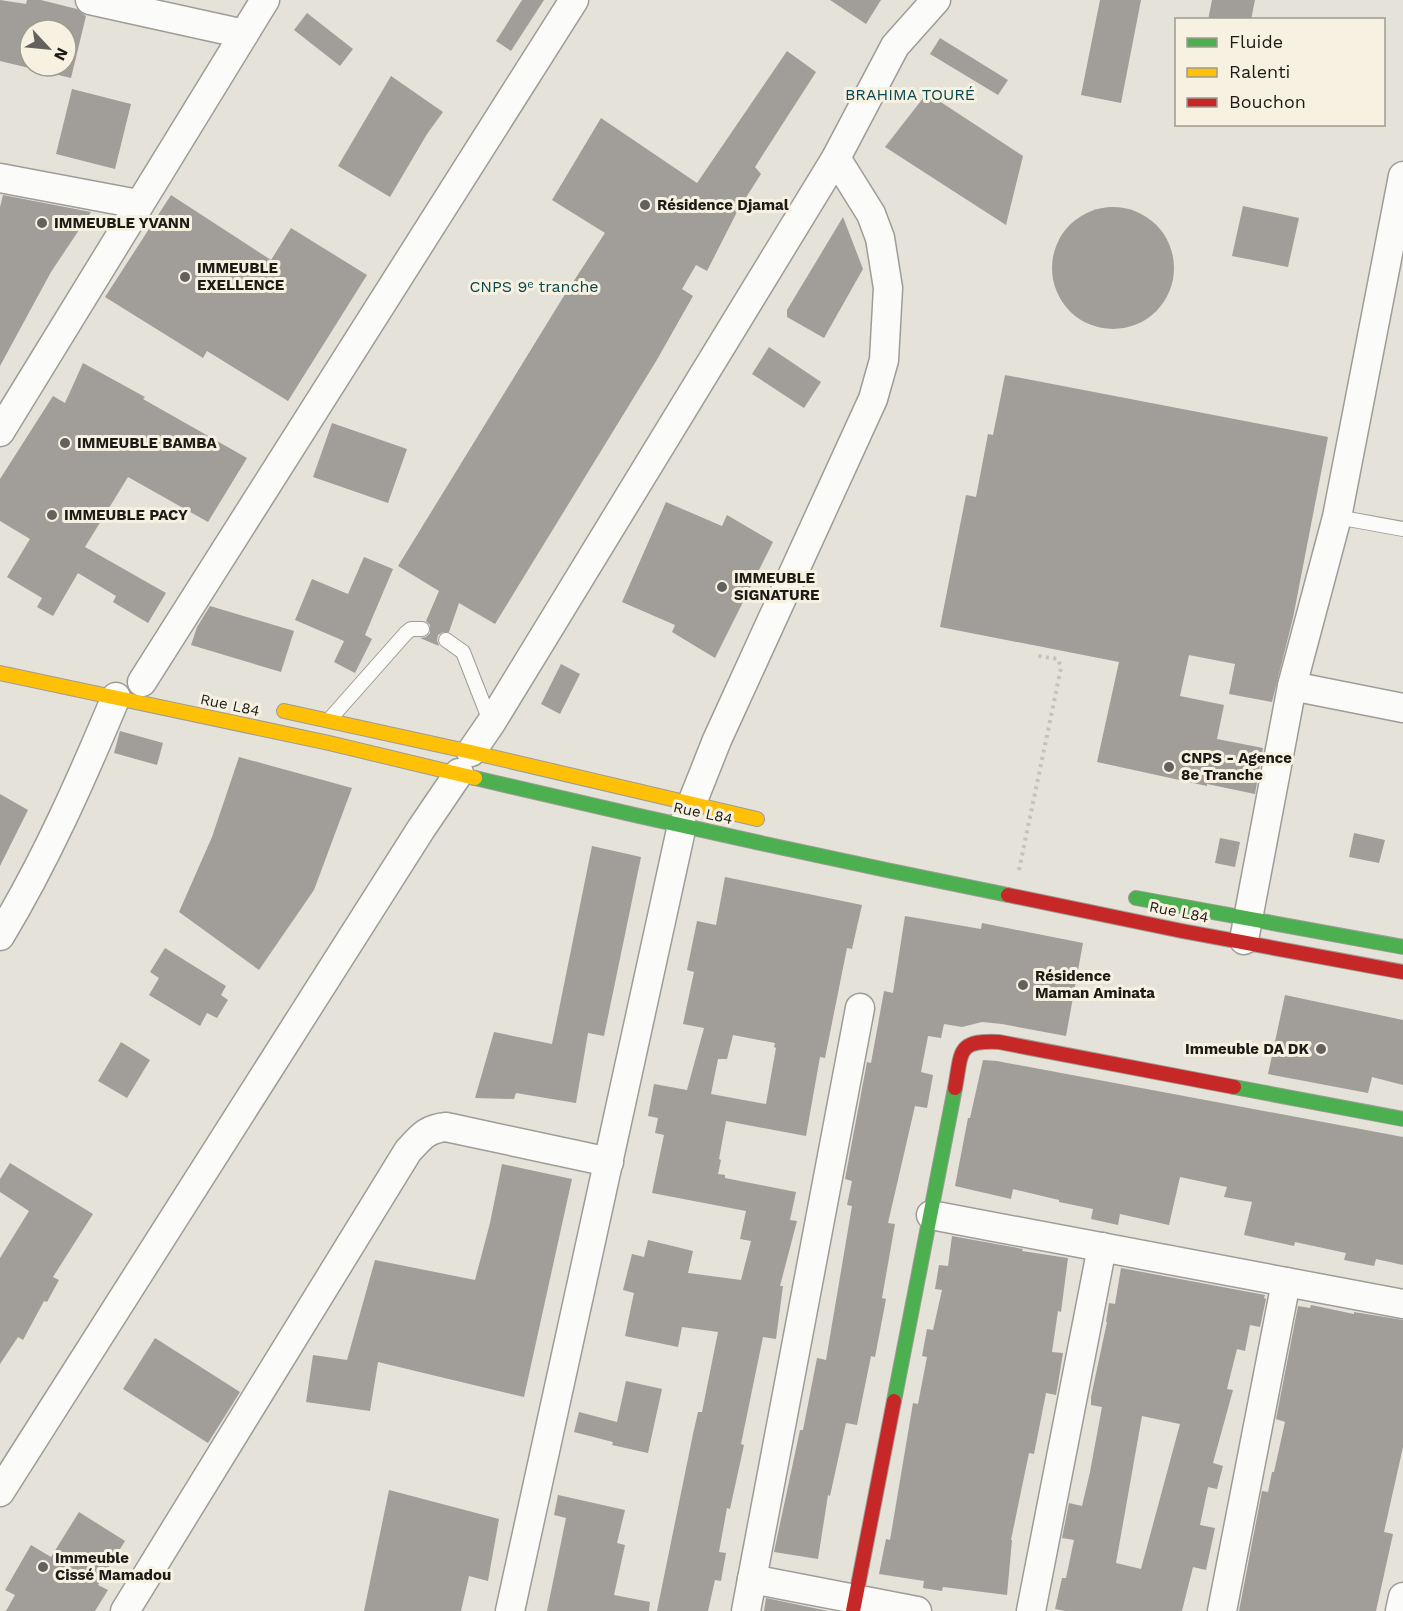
<svg xmlns="http://www.w3.org/2000/svg" width="1403" height="1611" viewBox="0 0 1403 1611" font-family="'Work Sans',sans-serif">
<rect width="100%" height="100%" fill="#e5e2da"/>
<!-- building -->
<g fill="#a19d99" fill-rule="evenodd">
<path d="M0,0L26,4L27,0H41L77,9L86,16L71,78L0,61ZM30,30H66V66H30Z"/>
<path d="M522,0H544L511,51L496,41Z"/>
<path d="M830,0H881L866,24Z"/>
<path d="M1100,0H1141L1121,103L1081,95Z"/>
<path d="M1212,0H1255L1251,20H1208Z"/>
<path d="M307,13L353,49L340,66L294,30Z"/>
<path d="M940,38L1008,80L998,95L930,54Z"/>
<path d="M787,51L816,72L755,167L761,174L738,210L707,271L696,265L682,289L693,296L658,358L495,624L459,603L449,632H443L438,635L437,640L439,646L420,638L426,637L430,633V625L426,621L439,591L398,566L562,299L605,233L552,200L601,118L697,183Z"/>
<path d="M391,76L443,112L427,134L390,197L338,166Z"/>
<path d="M72,89L131,104L115,169L56,154Z"/>
<path d="M927,93L1023,156L1006,225L885,147Z"/>
<path d="M3,195L91,212L51,272L0,366V207Z"/>
<path d="M171,195L271,260L291,228L367,275L288,401L207,351L203,358L105,297Z"/>
<path d="M1243,206L1299,218L1288,267L1232,256Z"/>
<circle cx="1113" cy="268" r="61"/>
<path d="M843,217L863,269L824,338L787,317V310Z"/>
<path d="M769,347L821,382L804,408L752,374Z"/>
<path d="M83,363L145,397L143,399L247,458L208,522L128,477L85,547L166,593L148,623L113,602L116,596L78,573L53,616L37,607L42,598L7,577L30,539L0,521V479L53,396L65,403Z"/>
<path d="M1005,375L1328,437L1293,618L1272,702L1229,694L1235,664L1189,655L1180,696L1224,705L1217,739L1263,748L1255,794L1207,784V786L1097,762L1119,662L940,627L966,495L976,497L988,434L993,435Z"/>
<path d="M332,423L407,449L388,503L313,477Z"/>
<path d="M666,502L722,526L727,515L773,542L715,658L672,632L675,625L622,602Z"/>
<path d="M364,557L393,569L365,635L372,639L355,673L334,662L344,641L295,620L312,579L348,594Z"/>
<path d="M210,606L294,631L281,672L191,645L197,627Z"/>
<path d="M561,664L580,674L560,714L541,704Z"/>
<path d="M120,731L163,743L157,765L114,753Z"/>
<path d="M239,757L352,788L314,890L259,970L179,912L212,837Z"/>
<path d="M0,794L28,810L0,866Z"/>
<path d="M1354,833L1385,840L1379,863L1349,857Z"/>
<path d="M1220,838L1240,842L1235,867L1215,863Z"/>
<path d="M592,846L641,857L604,1036L588,1033L576,1103L516,1093L514,1099L475,1098L494,1032L552,1044Z"/>
<path d="M725,877L862,905L852,949L847,948L825,1058L820,1057L806,1136L726,1121L719,1159L721,1160L718,1174L725,1175V1178L796,1192L790,1220L797,1221L780,1286H783L776,1339L763,1337L741,1444L744,1445L730,1509L727,1508L719,1552L726,1553L721,1581L715,1580L708,1611H657L693,1434L698,1412H702L718,1332L682,1327L678,1347L625,1336L634,1293L623,1290L632,1254L644,1257L648,1240L693,1251L688,1273L741,1280L751,1241L740,1239L746,1211L652,1193L664,1135L655,1133L658,1118L648,1116L654,1084L687,1090L704,1028L683,1024L694,972L687,970L697,921L716,925ZM733,1035L775,1043L774,1047L776,1048L766,1104L711,1094L718,1059H727Z"/>
<path d="M905,916L981,929L982,923L1083,943L1066,1036L1002,1024L982,1022L962,1027L944,1024L941,1038L928,1036L921,1072L933,1075L927,1108L915,1106L888,1223L895,1224L882,1298L886,1299L875,1357L871,1356L857,1425L846,1423L830,1496L828,1495L818,1559L774,1552L800,1430H803L817,1358L826,1360L852,1206L847,1205L852,1181L845,1179L867,1062L871,1063L884,991L893,993Z"/>
<path d="M165,948L226,986L221,995L228,1000L217,1018L207,1013L200,1026L149,995L159,978L150,972Z"/>
<path d="M1285,995L1403,1020V1085L1372,1077L1368,1093L1268,1074Z"/>
<path d="M121,1042L150,1060L127,1098L98,1081Z"/>
<path d="M983,1060L997,1061L1403,1137V1265L1376,1259L1374,1266L1344,1260L1346,1253L1295,1242L1294,1246L1244,1235L1252,1202L1224,1197L1227,1187L1180,1177L1169,1225L1120,1214L1118,1225L1091,1219L1093,1209L1059,1202V1200L1013,1189L1011,1199L955,1186L968,1118H970Z"/>
<path d="M10,1163L93,1214L53,1277L59,1280L47,1302L44,1301L23,1340L18,1337L0,1364V1258L29,1211L0,1192V1179Z"/>
<path d="M502,1164L572,1179L524,1397L378,1362L370,1411L306,1402L313,1355L347,1360L375,1260L475,1280L490,1223Z"/>
<path d="M952,1236L1023,1249L1022,1251L1068,1258L1061,1312L1058,1311L1052,1352L1063,1353L1058,1384L1056,1395L1046,1393L1034,1454L1029,1453L1011,1540H1012L1007,1595L943,1587L942,1591L923,1588L924,1581L879,1574L886,1539L890,1540L913,1403L918,1404L927,1357L922,1356L927,1329L933,1330L942,1290L935,1289L939,1265L948,1266Z"/>
<path d="M1121,1268L1265,1295L1264,1298L1266,1299L1260,1327L1250,1325L1245,1351L1237,1349L1227,1389L1233,1390L1213,1463L1223,1466L1217,1489L1208,1487L1200,1525L1215,1528L1206,1570L1193,1567L1182,1611H1065L1055,1609L1062,1578H1066L1074,1540L1062,1538L1069,1503L1082,1506L1090,1472L1102,1407L1091,1405V1397L1107,1322H1106L1109,1303L1115,1304ZM1142,1416L1180,1424L1141,1569L1116,1563Z"/>
<path d="M1311,1305L1354,1314V1312L1403,1320V1447L1384,1532L1393,1534L1376,1611H1239L1262,1491L1268,1492L1272,1472H1274L1285,1422L1276,1419L1298,1306L1310,1308Z"/>
<path d="M155,1338L240,1392L208,1443L123,1389Z"/>
<path d="M626,1381L662,1389L648,1453L612,1445L613,1442L574,1432L579,1412L617,1422Z"/>
<path d="M389,1490L499,1519L488,1581L469,1576L461,1611H364Z"/>
<path d="M558,1495L625,1510L617,1543L625,1545L614,1595L650,1602L649,1611H547L566,1518L554,1515Z"/>
<path d="M79,1512L125,1541L98,1585L108,1590L95,1611H6L15,1595L5,1590L31,1545L51,1557Z"/>
<path d="M766,1598L828,1611H764Z"/>
</g>
<g fill="none" stroke-linecap="round" stroke-linejoin="round">
<defs>
<g id="lane">
<path d="M1337,517L1403,529"/>
<path d="M446,640L463,652L490,721"/>
<path d="M329,720L406,633L411,629H422"/>
</g>
<g id="street">
<path d="M90,0L244,34"/>
<path d="M0,178L138,204"/>
<path d="M0,432L265,0"/>
<path d="M142,682L574,0"/>
<path d="M1292,686L1403,708"/>
<path d="M471,752L491,723L836,158L895,46L936,0"/>
<path d="M692,803L717,740L873,399L884,360L888,288L880,238L871,214L836,158"/>
<path d="M0,936C46,860 82,778 116,697"/>
<path d="M1244,940L1292,686L1337,517L1403,176"/>
<path d="M931,1215L1403,1304"/>
<path d="M0,1492L421,829L459,773"/>
<path d="M752,1579L917,1611"/>
<path d="M125,1611L408,1151C421,1137 426,1129 446,1127L609,1162"/>
<path d="M510,1611L682,825"/>
<path d="M746,1611L860,1008"/>
<path d="M1031,1611L1102,1247"/>
<path d="M1222,1611L1286,1282"/>
<path d="M1400,1611L1403,1597"/>
</g>
<g id="fast">
<path d="M475,778C652,820 830,859 1008,895"/>
<path d="M1136,898L1403,947"/>
<path d="M1234,1087L1403,1119"/>
<path d="M894,1401L955,1088"/>
</g>
<g id="slow">
<path d="M0,673L329,743L475,778"/>
<path d="M284,711L471,752L757,819"/>
</g>
<g id="jam">
<path d="M1008,895L1182,931L1403,972"/>
<path d="M955,1088C962,1052 956,1040 999,1042L1234,1087"/>
<path d="M853,1611L894,1401"/>
</g>
</defs>
<!-- lane casing -->
<use href="#lane" stroke="#9e9c96" stroke-width="16"/>
<!-- street casing -->
<use href="#street" stroke="#9e9c96" stroke-width="31"/>
<!-- fast casing -->
<use href="#fast" stroke="#9e9c96" stroke-width="16"/>
<!-- slow casing -->
<use href="#slow" stroke="#9e9c96" stroke-width="16"/>
<!-- jam casing -->
<use href="#jam" stroke="#9e9c96" stroke-width="16"/>
<!-- path -->
<path stroke="#c4c2bf" stroke-width="4" stroke-dasharray="3 4.5" stroke-linecap="butt" d="M1019,870L1061,668L1058,659L1038,656"/>
<!-- lane -->
<use href="#lane" stroke="#fbfbf9" stroke-width="14"/>
<!-- street -->
<use href="#street" stroke="#fbfbf9" stroke-width="28"/>
<!-- fast -->
<use href="#fast" stroke="#4caf50" stroke-width="14"/>
<!-- slow -->
<use href="#slow" stroke="#ffc107" stroke-width="14"/>
<!-- jam -->
<use href="#jam" stroke="#c62828" stroke-width="14"/>
</g>
<!-- markers -->
<g fill="#63615b" stroke="#f7f1e2" stroke-width="2">
<circle cx="645" cy="205" r="6"/>
<circle cx="42" cy="223" r="6"/>
<circle cx="185" cy="277" r="6"/>
<circle cx="65" cy="443" r="6"/>
<circle cx="52" cy="515" r="6"/>
<circle cx="722" cy="587" r="6"/>
<circle cx="1169" cy="767" r="6"/>
<circle cx="1023" cy="985" r="6"/>
<circle cx="1321" cy="1049" r="6"/>
<circle cx="43" cy="1567" r="6"/>
</g>
<g text-anchor="middle" stroke-width="6" stroke-linejoin="round" paint-order="stroke">
<!-- poi labels -->
<g font-size="15" font-weight="bold" fill="#1d1b16" stroke="#f7f1e2" text-anchor="start">
<text x="657" y="210">Résidence Djamal</text>
<text x="54" y="228">IMMEUBLE YVANN</text>
<text x="197" y="273">IMMEUBLE<tspan x="197" dy="17">EXELLENCE</tspan></text>
<text x="77" y="448">IMMEUBLE BAMBA</text>
<text x="64" y="520">IMMEUBLE PACY</text>
<text x="734" y="583">IMMEUBLE<tspan x="734" dy="17">SIGNATURE</tspan></text>
<text x="1181" y="763">CNPS - Agence<tspan x="1181" dy="17">8e Tranche</tspan></text>
<text x="1035" y="981">Résidence<tspan x="1035" dy="17">Maman Aminata</tspan></text>
<text x="1309" y="1054" text-anchor="end">Immeuble DA DK</text>
<text x="55" y="1563">Immeuble<tspan x="55" dy="17">Cissé Mamadou</tspan></text>
</g>
<!-- street labels -->
<g font-size="15" fill="#1d1b16" stroke="#f7f1e2">
<text transform="translate(230 705) rotate(12)" y="5">Rue L84</text>
<text transform="translate(703 813) rotate(12)" y="5">Rue L84</text>
<text transform="translate(1179 912) rotate(11)" y="5">Rue L84</text>
</g>
<!-- neighbourhood labels -->
<g font-size="16" fill="#06484e" stroke="#f7f1e2">
<text x="910" y="100">BRAHIMA TOURÉ</text>
<text x="534" y="292">CNPS 9ᵉ tranche</text>
</g>
</g>
<!-- legend -->
<rect x="1175" y="18" width="210" height="108" fill="#f7f1e2" stroke="#a09b90" stroke-width="1.5"/>
<rect x="1187" y="38" width="30" height="9" fill="#4caf50" stroke="#a09b90" stroke-width="1.5"/>
<text x="1229" y="48" font-size="18" fill="#1d1b16">Fluide</text>
<rect x="1187" y="68" width="30" height="9" fill="#ffc107" stroke="#a09b90" stroke-width="1.5"/>
<text x="1229" y="78" font-size="18" fill="#1d1b16">Ralenti</text>
<rect x="1187" y="98" width="30" height="9" fill="#c62828" stroke="#a09b90" stroke-width="1.5"/>
<text x="1229" y="108" font-size="18" fill="#1d1b16">Bouchon</text>
<!-- north arrow -->
<g transform="translate(48 48) rotate(116)"><circle r="28" fill="#f7f1e2" stroke="#a09b90" stroke-width="1.5"/>
<path d="M0-4.5L10 22L0 15L-10 22Z" fill="#63615b"/>
<text y="-9" font-size="16" font-weight="bold" text-anchor="middle" fill="#1d1b16">N</text>
</g>
</svg>
